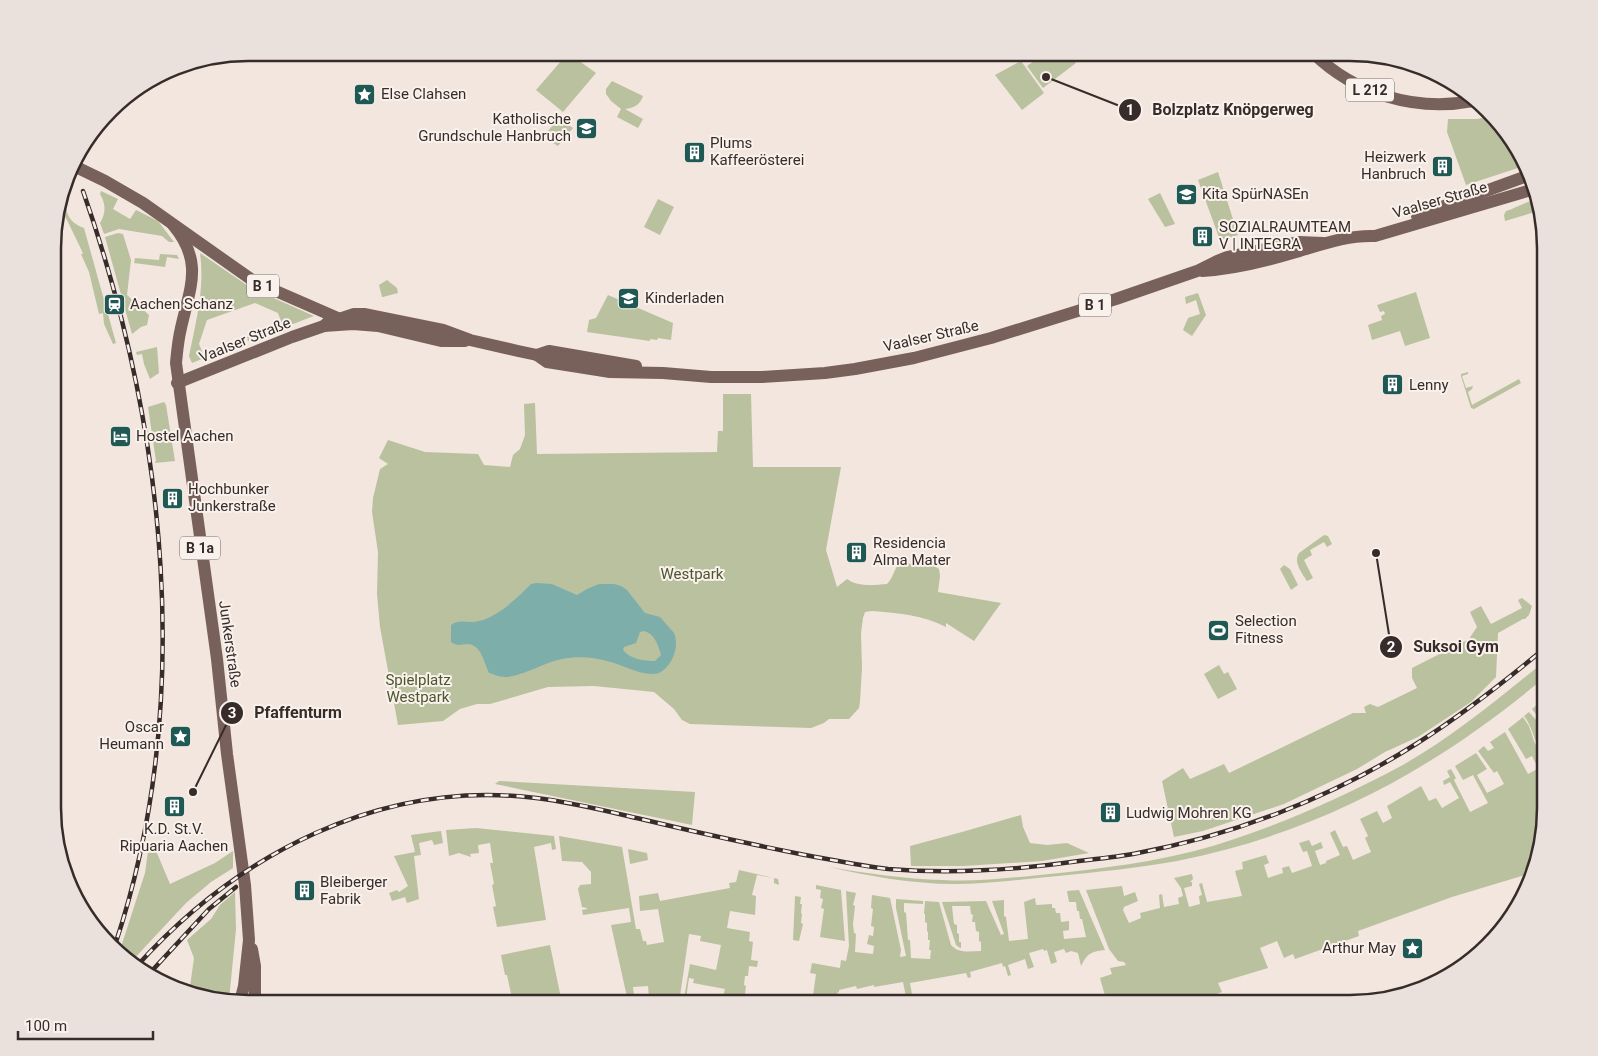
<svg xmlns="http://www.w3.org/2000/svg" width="1598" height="1056" viewBox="0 0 1598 1056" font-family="Roboto,sans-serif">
<rect width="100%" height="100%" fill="#f2e6de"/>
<!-- green -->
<g fill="#bac19f">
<path d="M568,53L596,73L563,112L536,90Z"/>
<path d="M1045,53H1068L1076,63L1043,88L1027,66Z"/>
<path d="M1021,61L1044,93L1022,110L995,75Z"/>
<path d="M612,81L643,96C640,105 634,108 625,109L643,119L638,128L617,117L621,109L611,101L606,94V89Z"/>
<path d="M1488,117L1519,150L1524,166L1466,185L1447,132L1448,119H1477Z"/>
<path d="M558,119L573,128L558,146L543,137Z"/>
<path d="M1218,172L1238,235L1220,240L1198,180Z"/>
<path d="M101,191L118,199L113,209L130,219L136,210L158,221L174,242H169L162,236L119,229L104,234L100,223C106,213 106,204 100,194Z"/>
<path d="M1160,193L1175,224L1165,227L1148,199Z"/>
<path d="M658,199L674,207L660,235L644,227Z"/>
<path d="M1534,200L1538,211L1505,221L1504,215L1506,211C1516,208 1523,203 1534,200Z"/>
<path d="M63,205L66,206C67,218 73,224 84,228L116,343L113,344L104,324L103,313L99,314L89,272L81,254H83L82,251L66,218L59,212Z"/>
<path d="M118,233L123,234L131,260L127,295L149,315L147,325L141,327L132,334L105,237Z"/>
<path d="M200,253L251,288L314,316L248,341L247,337L282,324L278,313L255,303L207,320L199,344L203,354L230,344L231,347L192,363L189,356C196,322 205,288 200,253Z"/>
<path d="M160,254L177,255L179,259L167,257L165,267L134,263L135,258L159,260Z"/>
<path d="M387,280L397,288L398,293L383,297H382L379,285Z"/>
<path d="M1416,292L1430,338L1405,346L1400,331L1372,340L1368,325L1382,320L1381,316L1385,314L1384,311L1380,312L1377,305Z"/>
<path d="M1198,293L1206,315L1192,336L1183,330L1188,318L1200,314L1196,300L1186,304L1185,297Z"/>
<path d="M608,295L673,323L671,340L658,338L657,340L650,339V341L587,332L589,320L596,318Z"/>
<path d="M157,347L159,373L150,379L144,364L142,354L137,355L136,352Z"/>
<path d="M1468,372V374L1462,376L1466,388L1473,386L1472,389L1468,392L1472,405L1519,379L1521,383L1474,409L1471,408L1461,376V374Z"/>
<path d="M723,394H751L753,467H841L826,550L837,587L847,579C857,587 874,585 887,584C894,577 894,568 901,561C905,562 910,564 914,565C924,566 930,563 939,569L940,576L938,592L1001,603L974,641L946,623V627C923,615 898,613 872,611L865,612L863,618L861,633L862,668L860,702L859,708L849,719H829L824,723L811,728L690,724L682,720L674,709L654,692L594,686L548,687L490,704H477L460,709L443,721L398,725L380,627L377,594L378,552L372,512L373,498L380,469L388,464L379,458L388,440L425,452L478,454L484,465L510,467L513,455L520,449L525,435L524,404L535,403L537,454L717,452L718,431H723Z"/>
<path d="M164,402L166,405L175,461L155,463L156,461L148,407Z"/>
<path d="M1324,535L1328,536L1332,544L1327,547L1324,542L1310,550L1312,555L1304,560L1313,578L1307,581C1302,573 1293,562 1299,553Z"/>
<path d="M1284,565L1290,569L1298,585L1291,590L1280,569Z"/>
<path d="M1522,598L1532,606L1529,615L1525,619H1523L1498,633L1496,677L1471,702L1418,737L1385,752L1357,769L1284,804L1203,831L1174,837L1162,781L1183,768L1190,779L1224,764L1229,773L1353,713H1366L1364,707L1370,704L1378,707L1417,688L1412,678V668L1469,639L1477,627L1470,612L1481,606L1491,624L1522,608L1518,600Z"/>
<path d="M1545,661V677C1436,769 1318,833 1177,861C1137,868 1098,872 1058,876C1024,879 989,884 954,884C912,884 869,876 828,867C866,873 905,879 943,880C975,882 1008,878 1040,875C1099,869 1159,862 1216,845C1278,826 1343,797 1401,766C1453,737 1499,698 1545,661Z"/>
<path d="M1219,665L1224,674L1228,672L1237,689L1218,699L1204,674Z"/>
<path d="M1545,698V726L1532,709Z"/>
<path d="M1529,712L1545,730V736L1537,741L1540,747L1539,748C1533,737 1532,726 1524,716Z"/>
<path d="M1523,717L1529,726L1534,741L1541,756L1543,755L1545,758V821L1535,871L1531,878L1527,880L1525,875L1452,897L1358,931L1359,936L1295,959L1293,954L1284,958L1277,941L1260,948L1268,968L1218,983L1222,992L1192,1003H1107L1100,978L1112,974L1110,968L1126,965L1124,962L1118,961L1109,949L1086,890L1122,886L1124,896L1135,892L1138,901L1124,907L1123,910L1129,923L1141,918L1140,913L1160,908L1159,895L1162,894L1164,907L1179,904L1178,898L1183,896L1181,888L1174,878L1192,874L1193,879L1190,882H1192V886L1184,888L1189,907L1200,904L1199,896L1202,895L1199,884L1202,883L1207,902L1242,896L1235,871L1243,869L1242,862L1266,855L1269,863L1264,865L1268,878L1283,873L1282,868L1289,866L1292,873L1312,866L1307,851L1303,852L1299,843L1309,840L1312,846L1321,842L1323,848L1315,851L1320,865L1326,863V861L1340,855L1330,833L1335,830L1343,847L1347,846L1353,860L1371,852L1365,838L1368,836L1360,819L1377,811L1383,823L1392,818L1387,806L1421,786L1429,801L1436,798L1442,808L1459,798L1450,782L1444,785L1443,781L1450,777L1447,771L1451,769L1456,778L1454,780L1470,812L1488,803L1473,775L1463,780L1455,766L1476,753L1487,769L1477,775L1487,793L1504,784L1497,771L1494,773L1478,751L1484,746L1488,751L1494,748L1490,742L1505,732L1528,774L1541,767L1539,763L1536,764L1532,756L1526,759L1508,729Z"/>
<path d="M499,781L695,792L692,825L495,784Z"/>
<path d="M1021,815L1023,827L1030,843L1047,845L1067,843L1089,853L1042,861L964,866H911L910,846L962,832Z"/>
<path d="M476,828L554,836L556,849L552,850L551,843L534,847L546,920L497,927L493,907L496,906L492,885L494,884L490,863H493L490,843L478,845L479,853L470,854L471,857L459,853L449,856L446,830Z"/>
<path d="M441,831L443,843L434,845L432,840L419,843L421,855L414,856L419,899L407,903L405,897L392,901L389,893L397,890L399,892L408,886L394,856L415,852L411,835Z"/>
<path d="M559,836L622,847L636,929H640L643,941H646L647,945L664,942L658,909L640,911L639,896L658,893L660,901L730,888L729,883L736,882L739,870L778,879L779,885L774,883V878L757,875L752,895L756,896L755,915L730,911L727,928L750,932L749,941L753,942L751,960L758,961L757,967L749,966L748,976H745L744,985L746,986L744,1003H721L725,989L693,983L694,979L689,978L686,999L684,998L690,964L716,970L721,945L700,941L701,936L689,934L679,1003L649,999L648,986L633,987L634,996L627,997L611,925L631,922L629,908L583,915L582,910L587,909V908L582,907L578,889L580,885L591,884V872L582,862L562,861Z"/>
<path d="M149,844L154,846L170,884L215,863L233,851V868L211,882L186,903L131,962L120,950L145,873Z"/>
<path d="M628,849L647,853L648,860L630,864Z"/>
<path d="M816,885L841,890L845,941L820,937L824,909L821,908L823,899L820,898L821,890L816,889Z"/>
<path d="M1079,890L1105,950C1090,952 1088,953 1081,966L1078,953L1071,951L1066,953L1064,949L1054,952L1057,962L1051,964L1047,950L1044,951L1043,949L1029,953L1034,967L1028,969L1025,959L1008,965L1011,975L1008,976L1005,966L1003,967L1002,963L970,972L971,977L968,978L966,973L910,983L913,1000L909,1001V997H906L903,982L874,987V985L857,989L856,986L839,990V992L837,993L839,1003H812L816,974L810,973L812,963L840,968L841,960L846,961L849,946L846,891L856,893L853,905L855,906L853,924L854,933L856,934L855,952L873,954L874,946L867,944L869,935L873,936L874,927L871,926L873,909L871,908L872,895L890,898L901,950L900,957L906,956L896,908V899L923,901V904L904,903V912L906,913L908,940H910L911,958L930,959L931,950H929L930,940H928V932L927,931V923L925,922V914H924L925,901L939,902L951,945C959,954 970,951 981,951V942L979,941V932L976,931L975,922H972L973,915L971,914L970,906H952L954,924L957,925V933L959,934V942H961V948H960L956,945L942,902L986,901L1001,935L1004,934L992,901L1004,900V916L1006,917L1009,941L1028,939L1024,902L1035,898L1036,905L1052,904V908H1055L1056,913H1060L1061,922L1069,921V930L1063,931L1064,939L1086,937L1082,919H1080L1079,911H1077L1076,902H1069L1067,891Z"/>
<path d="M235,892L236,929L229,1000L189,994L194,958L187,940L211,919L220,905Z"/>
<path d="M795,896L801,897L800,904H802L801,913L802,914L801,923L803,924L799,941L793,940Z"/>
<path d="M550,945L562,1003H513L507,975H505L501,955Z"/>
</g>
<!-- water -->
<path fill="#7eaeaa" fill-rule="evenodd" d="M536,583L552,584L577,595L587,589L599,584H614L621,586L627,590L645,613L660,617L674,633C680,646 672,667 659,673C645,678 621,664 607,661C593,657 577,656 562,659C545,662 519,678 504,677C499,677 494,674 489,673C484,662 481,644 467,644C460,645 457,646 451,642V625C459,618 470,624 479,621C499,616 517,598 531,584ZM644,631C655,634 658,645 661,655L655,661C644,661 630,659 623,650L624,647L636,643L640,632Z"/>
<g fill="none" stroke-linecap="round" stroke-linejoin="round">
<!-- primary -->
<g stroke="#79615b" stroke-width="12">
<path d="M1313,53C1355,94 1415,112 1473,101"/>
<path d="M72,165L105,181L143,203L255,282L340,319"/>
<path d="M1417,216L1527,176"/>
<path d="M173,225C204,262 190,287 181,328C178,340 177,352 176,363L217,659L227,754L245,885L249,940L244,986L240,1002"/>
<path d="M1202,271C1233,269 1266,261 1296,252C1323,244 1347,235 1375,236L1531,190"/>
<path d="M324,326L327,323L354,314H364L443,330L470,340L518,351L537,355L549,351L636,366"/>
<path d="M537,355L547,362L610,372L663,373L711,377H762L825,373L855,369L914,358L991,338L1116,299L1197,271L1217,261L1227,257L1284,245L1299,242L1323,243"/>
<path d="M177,383L292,337L324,326L353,324L378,326L441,341H465"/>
<path d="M252,949L255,966V1003"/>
</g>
<defs>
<g id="rail">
<path d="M83,191C166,429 196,702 115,945"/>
<path d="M136,967C237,854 381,779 536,798C571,802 606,811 641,819C695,832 750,844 805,855C833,860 861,866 888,869C952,874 1017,870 1079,861C1097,859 1115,857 1133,854C1232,836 1331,798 1416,744C1462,715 1504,682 1545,648"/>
<path d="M148,975L209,909L236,887"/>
</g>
</defs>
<!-- rail casing -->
<use href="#rail" stroke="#382c2a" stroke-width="4.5"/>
<!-- rail -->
<use href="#rail" stroke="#f9f1eb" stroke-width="2.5" stroke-dasharray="8" stroke-linecap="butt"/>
</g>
<!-- icons -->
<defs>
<symbol id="sight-square" viewBox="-11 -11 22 22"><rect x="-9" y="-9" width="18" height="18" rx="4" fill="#205854" stroke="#f9f1eb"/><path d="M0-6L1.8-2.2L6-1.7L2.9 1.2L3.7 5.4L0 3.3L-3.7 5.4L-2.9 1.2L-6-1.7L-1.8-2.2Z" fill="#fff"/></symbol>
<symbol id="school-square" viewBox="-11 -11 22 22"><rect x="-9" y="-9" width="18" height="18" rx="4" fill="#205854" stroke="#f9f1eb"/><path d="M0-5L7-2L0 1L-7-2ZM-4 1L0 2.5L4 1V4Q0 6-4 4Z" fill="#fff"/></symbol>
<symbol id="building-square" viewBox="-11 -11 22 22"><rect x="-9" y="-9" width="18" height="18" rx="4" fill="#205854" stroke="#f9f1eb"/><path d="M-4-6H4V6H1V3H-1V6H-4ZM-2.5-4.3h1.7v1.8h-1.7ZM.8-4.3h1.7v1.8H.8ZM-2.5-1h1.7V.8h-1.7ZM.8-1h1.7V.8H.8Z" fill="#fff"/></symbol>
<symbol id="station-square" viewBox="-11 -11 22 22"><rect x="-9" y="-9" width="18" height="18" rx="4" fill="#205854" stroke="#f9f1eb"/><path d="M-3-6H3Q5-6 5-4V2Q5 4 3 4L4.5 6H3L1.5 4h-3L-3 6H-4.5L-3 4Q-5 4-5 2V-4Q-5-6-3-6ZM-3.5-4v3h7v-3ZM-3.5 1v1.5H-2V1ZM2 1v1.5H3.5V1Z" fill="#fff"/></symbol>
<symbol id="hotel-square" viewBox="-11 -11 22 22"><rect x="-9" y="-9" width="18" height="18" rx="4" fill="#205854" stroke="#f9f1eb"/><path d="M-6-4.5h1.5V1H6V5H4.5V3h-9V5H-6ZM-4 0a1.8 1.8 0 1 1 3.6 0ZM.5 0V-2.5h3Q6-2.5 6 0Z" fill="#fff"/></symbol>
<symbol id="stadium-square" viewBox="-11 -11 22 22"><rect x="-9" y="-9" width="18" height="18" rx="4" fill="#205854" stroke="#f9f1eb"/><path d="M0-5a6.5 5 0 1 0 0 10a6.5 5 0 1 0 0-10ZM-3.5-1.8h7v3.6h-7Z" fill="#fff"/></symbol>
</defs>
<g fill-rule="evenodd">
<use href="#sight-square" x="352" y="82" width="25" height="25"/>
<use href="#school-square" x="574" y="116" width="25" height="25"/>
<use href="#building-square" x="682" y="140" width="25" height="25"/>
<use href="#building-square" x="1430" y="154" width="25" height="25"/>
<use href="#school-square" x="1174" y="182" width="25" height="25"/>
<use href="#building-square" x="1190" y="224" width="25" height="25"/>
<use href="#school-square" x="616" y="286" width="25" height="25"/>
<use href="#station-square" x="102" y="292" width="25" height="25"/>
<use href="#building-square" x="1380" y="372" width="25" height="25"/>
<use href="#hotel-square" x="108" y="424" width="25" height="25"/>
<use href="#building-square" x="160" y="486" width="25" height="25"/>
<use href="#building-square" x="844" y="540" width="25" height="25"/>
<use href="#stadium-square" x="1206" y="618" width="25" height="25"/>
<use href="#sight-square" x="168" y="724" width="25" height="25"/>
<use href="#building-square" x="162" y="794" width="25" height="25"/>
<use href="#building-square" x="1098" y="800" width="25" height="25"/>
<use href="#building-square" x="292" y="878" width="25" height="25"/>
<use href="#sight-square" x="1400" y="936" width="25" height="25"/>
</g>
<g text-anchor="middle" stroke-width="4" stroke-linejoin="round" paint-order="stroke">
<!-- shield labels -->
<g fill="#f9f1eb" stroke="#726764" stroke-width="1">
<rect x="1346" y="78.5" width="48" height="23" rx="4"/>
<rect x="247" y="274.5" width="32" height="23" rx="4"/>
<rect x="1079" y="293.5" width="32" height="23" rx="4"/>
<rect x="180" y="536.5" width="40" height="23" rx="4"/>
</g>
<g font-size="14" font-weight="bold" fill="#382c2a">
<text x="1370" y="95">L 212</text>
<text x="263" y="291">B 1</text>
<text x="1095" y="310">B 1</text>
<text x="200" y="553">B 1a</text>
</g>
<!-- poi labels -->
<g font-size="15" fill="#382c2a" stroke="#f9f1eb" text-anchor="start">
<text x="381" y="99">Else Clahsen</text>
<text x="571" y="124" text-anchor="end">Katholische<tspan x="571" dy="17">Grundschule Hanbruch</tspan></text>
<text x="710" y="148">Plums<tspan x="710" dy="17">Kaffeerösterei</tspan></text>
<text x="1426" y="162" text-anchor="end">Heizwerk<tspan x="1426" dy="17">Hanbruch</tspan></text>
<text x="1202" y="199">Kita SpürNASEn</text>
<text x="1219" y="232">SOZIALRAUMTEAM<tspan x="1219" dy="17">V | INTEGRA</tspan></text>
<text x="645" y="303">Kinderladen</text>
<text x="130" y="309">Aachen Schanz</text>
<text x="1409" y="390">Lenny</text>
<text x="136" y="441">Hostel Aachen</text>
<text x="188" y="494">Hochbunker<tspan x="188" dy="17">Junkerstraße</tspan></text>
<text x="873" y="548">Residencia<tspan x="873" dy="17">Alma Mater</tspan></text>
<text x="1235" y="626">Selection<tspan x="1235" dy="17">Fitness</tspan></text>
<text x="164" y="732" text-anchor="end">Oscar<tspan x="164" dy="17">Heumann</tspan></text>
<text x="1126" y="818">Ludwig Mohren KG</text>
<text x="174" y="834" text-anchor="middle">K.D. St.V.<tspan x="174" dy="17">Ripuaria Aachen</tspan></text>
<text x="320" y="887">Bleiberger<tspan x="320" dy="17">Fabrik</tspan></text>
<text x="1396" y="953" text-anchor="end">Arthur May</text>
</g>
<!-- street labels -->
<g font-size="15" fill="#382c2a" stroke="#f9f1eb">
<text transform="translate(1440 200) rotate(-16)" y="5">Vaalser Straße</text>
<text transform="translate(931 336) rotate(-13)" y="5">Vaalser Straße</text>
<text transform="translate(245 340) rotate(-22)" y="5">Vaalser Straße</text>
<text transform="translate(230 644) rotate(82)" y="5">Junkerstraße</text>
</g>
<!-- park labels -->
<g font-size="15" fill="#4c552e" stroke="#f9f1eb">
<text x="692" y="579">Westpark</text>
<text x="418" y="685">Spielplatz<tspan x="418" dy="17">Westpark</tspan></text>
</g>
</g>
<!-- crop -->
<path d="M0 0H1598V1056H0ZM248 61H1350A187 187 0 0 1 1537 248V808A187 187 0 0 1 1350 995H248A187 187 0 0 1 61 808V248A187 187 0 0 1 248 61Z" fill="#eae1dc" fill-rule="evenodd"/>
<path fill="none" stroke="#382c2a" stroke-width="2.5" d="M248 61H1350A187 187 0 0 1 1537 248V808A187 187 0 0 1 1350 995H248A187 187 0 0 1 61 808V248A187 187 0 0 1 248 61Z"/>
<!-- callouts -->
<path fill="none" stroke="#382c2a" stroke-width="2" d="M1046 77L1130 110M1376 553L1391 647M193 792L232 713"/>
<g fill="#382c2a" stroke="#f9f1eb" stroke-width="2">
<circle cx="1046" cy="77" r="5"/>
<circle cx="1376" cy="553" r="5"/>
<circle cx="193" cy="792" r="5"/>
<circle cx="1130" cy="110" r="12"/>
<circle cx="1391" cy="647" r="12"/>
<circle cx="232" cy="713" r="12"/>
</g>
<g font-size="15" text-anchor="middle" font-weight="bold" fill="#fff">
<text x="1130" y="115">1</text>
<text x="1391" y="652">2</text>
<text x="232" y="718">3</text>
</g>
<g font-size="16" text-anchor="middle" font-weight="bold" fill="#382c2a" stroke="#f9f1eb" stroke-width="4" stroke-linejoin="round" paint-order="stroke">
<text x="1233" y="115">Bolzplatz Knöpgerweg</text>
<text x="1456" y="652">Suksoi Gym</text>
<text x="298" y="718">Pfaffenturm</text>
</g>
<!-- scale -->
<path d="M18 1031v8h135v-8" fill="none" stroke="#382c2a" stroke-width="2.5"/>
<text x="25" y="1031" font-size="15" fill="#382c2a" stroke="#f9f1eb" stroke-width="4" paint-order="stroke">100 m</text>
</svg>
